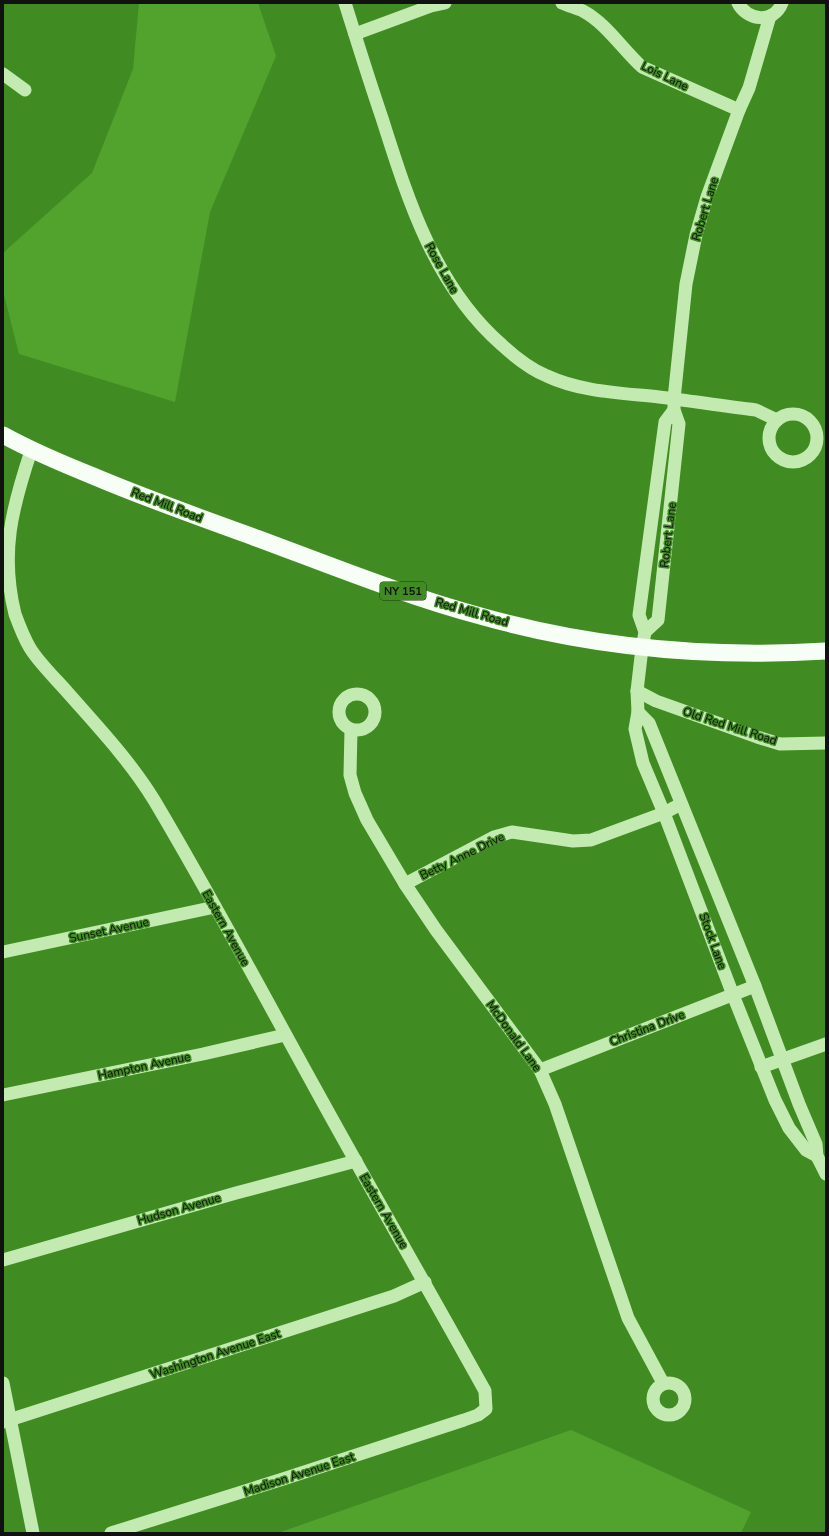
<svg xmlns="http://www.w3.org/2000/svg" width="829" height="1536" viewBox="0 0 829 1536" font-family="'Nunito Sans',sans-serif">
<rect width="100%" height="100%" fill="#418b23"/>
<!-- green -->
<g fill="#51a32d">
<path d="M139,3H258L276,56L210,212L175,402L19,354L3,291V253L92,173L133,69Z"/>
<path d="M571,1430L751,1512L741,1533H278Z"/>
</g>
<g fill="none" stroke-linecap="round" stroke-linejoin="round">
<!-- minor -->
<g stroke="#c3ebb1" stroke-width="13">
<path d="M345,3C357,41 369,80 382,118C408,200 435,287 502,345C515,357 530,369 547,376C581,392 622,393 659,397C691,401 723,406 756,410L777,420"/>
<path d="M562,3C569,6 576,8 583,11C607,24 622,49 642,67L739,110"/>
<path d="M738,3C747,21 774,24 782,3"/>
<path d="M770,16L749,88L739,110L707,197L696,235L686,284L674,399V410L679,424L658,620L645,632L642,648L637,691L638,712L635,729L643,763L664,813L733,995L775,1100L789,1128L806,1150L817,1156"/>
<path d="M355,34L431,6L445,3"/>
<path d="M3,74L25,90"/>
<circle cx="793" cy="438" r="24"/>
<path d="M31,451C12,508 0,553 15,614C19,625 24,638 30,648C39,663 57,680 69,694C99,728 130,761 154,800C210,894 262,992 315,1088C371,1190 429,1290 485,1391L486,1409L478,1415L464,1420L283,1479L111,1533"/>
<path d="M645,632L639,615L665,422L674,410"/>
<path d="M637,691L656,701L757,737L780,744L826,743"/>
<circle cx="357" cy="712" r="18"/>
<path d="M638,712L649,723L755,986L799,1104L816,1144L817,1156L826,1174"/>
<path d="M351,730L350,775L355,793L367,820L405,884L436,930L540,1070L555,1104L628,1318L663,1383"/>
<path d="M405,884L494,837L512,832L573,841L591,840L664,813L681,804"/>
<path d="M3,952L215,907"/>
<path d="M761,1067L826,1044"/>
<path d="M540,1070L755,986"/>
<path d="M3,1095L203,1054L285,1035"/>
<path d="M3,1260L236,1193L356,1161"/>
<circle cx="669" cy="1399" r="16"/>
<path d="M3,1383L33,1533"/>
<path d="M3,1422L394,1296L425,1282"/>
</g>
<!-- major -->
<path stroke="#f7fef5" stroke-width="17" d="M3,435C32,451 63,464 93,476C145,498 198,517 251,536C327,564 405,596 484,617C595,648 711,658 826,651"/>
</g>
<g text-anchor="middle" stroke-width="3" stroke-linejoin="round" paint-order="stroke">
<!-- shield labels -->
<rect fill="#418b23" stroke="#1f3616" stroke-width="1" x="380" y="582" width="46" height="18" rx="3"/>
<g font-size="11" font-weight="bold" fill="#111">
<text x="403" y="595">NY 151</text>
</g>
<!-- street labels -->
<g font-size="12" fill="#111" stroke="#418b23">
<text transform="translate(665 76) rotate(26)" y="4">Lois Lane</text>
<text transform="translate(705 209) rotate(-73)" y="4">Robert Lane</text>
<text transform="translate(442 268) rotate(61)" y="4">Rose Lane</text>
<text transform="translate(167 505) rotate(21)" y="4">Red Mill Road</text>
<text transform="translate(668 535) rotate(-83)" y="4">Robert Lane</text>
<text transform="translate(472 612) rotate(16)" y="4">Red Mill Road</text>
<text transform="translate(730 726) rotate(18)" y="4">Old Red Mill Road</text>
<text transform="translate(462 856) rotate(-26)" y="4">Betty Anne Drive</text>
<text transform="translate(226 928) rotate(61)" y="4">Eastern Avenue</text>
<text transform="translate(109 930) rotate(-12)" y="4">Sunset Avenue</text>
<text transform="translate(713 941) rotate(70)" y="4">Stock Lane</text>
<text transform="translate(647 1028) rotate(-21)" y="4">Christina Drive</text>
<text transform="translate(514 1036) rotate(54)" y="4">McDonald Lane</text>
<text transform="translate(144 1066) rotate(-12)" y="4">Hampton Avenue</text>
<text transform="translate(179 1209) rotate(-16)" y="4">Hudson Avenue</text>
<text transform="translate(384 1211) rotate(60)" y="4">Eastern Avenue</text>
<text transform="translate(215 1354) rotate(-18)" y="4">Washington Avenue East</text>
<text transform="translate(299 1474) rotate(-18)" y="4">Madison Avenue East</text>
</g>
</g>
<!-- border -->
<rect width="829" height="1536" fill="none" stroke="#111111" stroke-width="8"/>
</svg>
